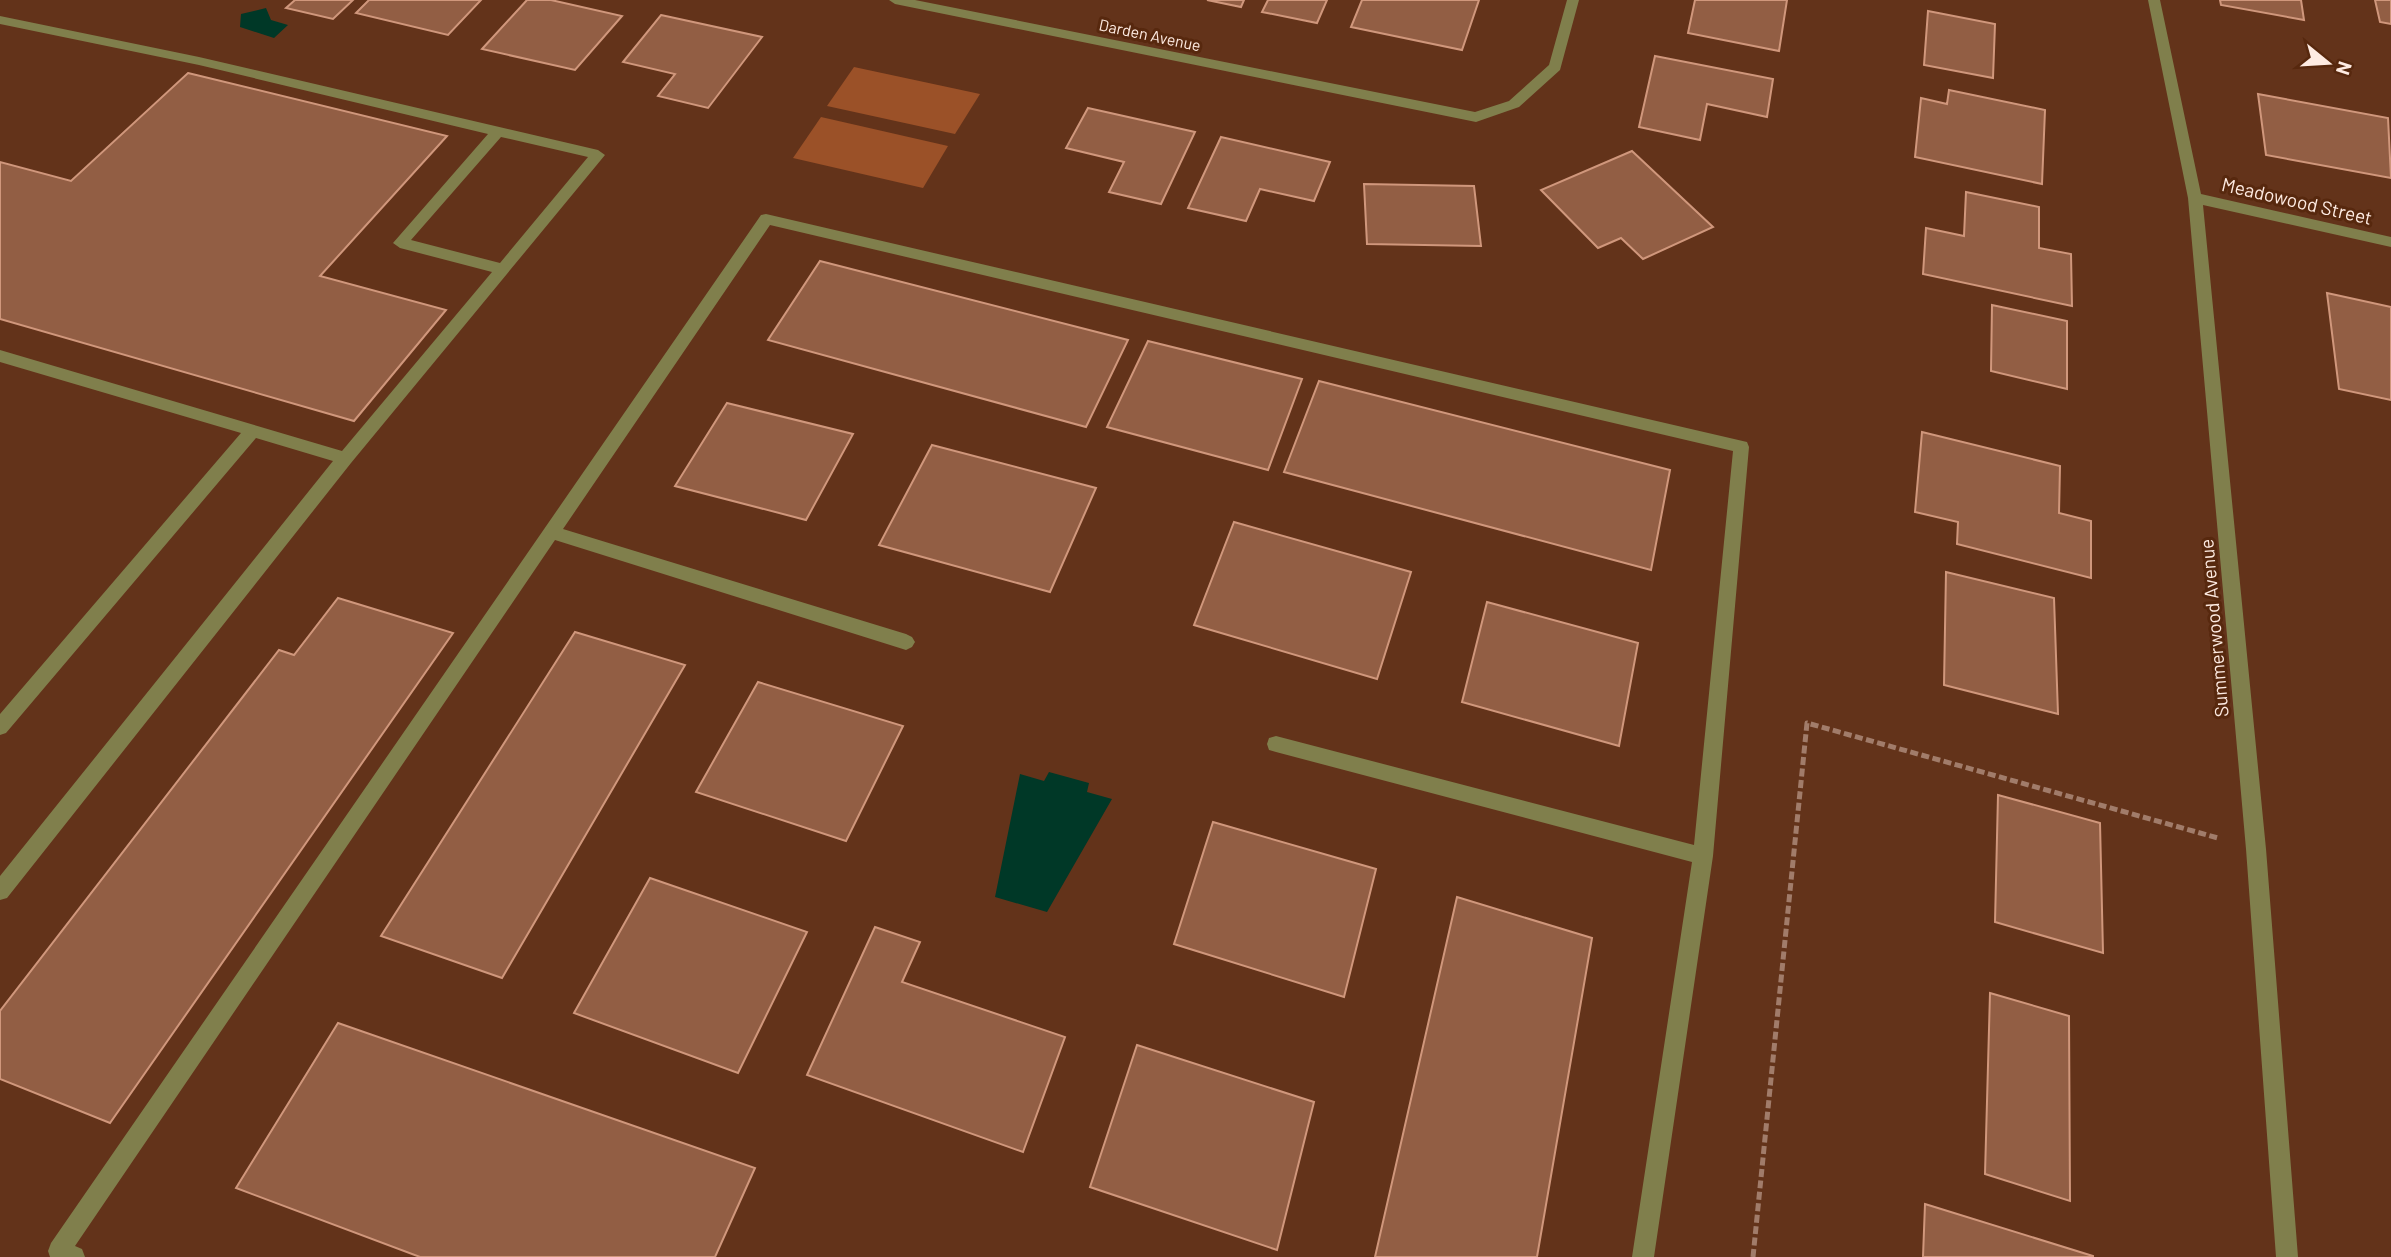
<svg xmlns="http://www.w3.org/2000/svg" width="2391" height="1257" viewBox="0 0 2391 1257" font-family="Barlow,sans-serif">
<rect width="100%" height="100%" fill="#63331a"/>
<!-- green -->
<g fill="#9b5128">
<path d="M854,67L980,94L955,134L827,106Z"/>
<path d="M821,117L948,146L923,188L793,158Z"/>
</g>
<!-- water -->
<g fill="#003827">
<path d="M266,8L271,20L288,25L274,38L240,27L241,14Z"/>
<path d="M1049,772L1089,783L1087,792L1112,799L1047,912L995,897L1020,774L1044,781Z"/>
</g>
<!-- building -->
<g fill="#925e44" stroke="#d0977c" stroke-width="2">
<path d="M295,0H353L333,19L286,8Z"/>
<path d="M369,0H481L448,35L356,13Z"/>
<path d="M527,0H551L622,16L575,70L482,49Z"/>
<path d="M1207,0H1244L1241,7Z"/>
<path d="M1268,0H1327L1317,23L1262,12Z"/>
<path d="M1362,0H1479L1462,50L1351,27Z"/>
<path d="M1695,0H1787L1779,51L1688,33Z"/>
<path d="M2220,0H2301L2304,20L2221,5Z"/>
<path d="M2375,0H2391V24L2380,22Z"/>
<path d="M1928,11L1995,24L1993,78L1924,65Z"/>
<path d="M661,15L762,37L708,108L658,96L675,74L623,62Z"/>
<path d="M1655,56L1773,79L1767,117L1707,104L1700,140L1639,127Z"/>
<path d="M188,73L447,136L320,276L446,310L354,421L0,319V162L71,181Z"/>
<path d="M1949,90L2045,110L2042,184L1915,157L1921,98L1947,104Z"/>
<path d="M2258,94L2388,118L2391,178L2266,155Z"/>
<path d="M1088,108L1195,132L1161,204L1109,192L1124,162L1066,148Z"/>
<path d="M1221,137L1330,162L1314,201L1260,189L1246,221L1188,208Z"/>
<path d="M1632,151L1713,227L1643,259L1621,238L1598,248L1541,190Z"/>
<path d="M1364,184L1474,186L1481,246L1367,244Z"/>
<path d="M1966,192L2039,207V248L2071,254L2072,306L1923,274L1926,228L1964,236Z"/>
<path d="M820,261L1128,340L1086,427L768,340Z"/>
<path d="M2327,293L2391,307V400L2339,389Z"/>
<path d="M1992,305L2067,321V389L1991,371Z"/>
<path d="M1148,341L1302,379L1268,470L1107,427Z"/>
<path d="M1319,381L1670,470L1651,570L1284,472Z"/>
<path d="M727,403L853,434L806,520L675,486Z"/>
<path d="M1922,432L2060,466L2059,513L2091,521V578L1957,544L1958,522L1915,512Z"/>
<path d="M932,445L1096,488L1050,592L879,545Z"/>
<path d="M1234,522L1411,572L1377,679L1194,625Z"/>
<path d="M1946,572L2054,598L2058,714L1944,685Z"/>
<path d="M338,598L453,633L110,1123L0,1079V1011L279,650L294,655Z"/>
<path d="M1487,602L1638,643L1619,746L1462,702Z"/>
<path d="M575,632L685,665L502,978L381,936Z"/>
<path d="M758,682L903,726L846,841L696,792Z"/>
<path d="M1998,795L2100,823L2103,953L1995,922Z"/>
<path d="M1213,822L1376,869L1344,997L1174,944Z"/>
<path d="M650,878L807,932L738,1073L574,1013Z"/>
<path d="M1457,897L1592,938L1537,1257H1375Z"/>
<path d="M875,927L920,942L902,982L1065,1037L1023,1152L807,1075Z"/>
<path d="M1990,993L2069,1016L2070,1201L1985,1174Z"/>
<path d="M338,1023L755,1168L715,1257H420L236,1188Z"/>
<path d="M1137,1045L1314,1102L1277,1250L1090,1187Z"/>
<path d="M1925,1204L2093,1256V1257H1923Z"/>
</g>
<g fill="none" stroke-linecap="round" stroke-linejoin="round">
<!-- path -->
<path stroke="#a17c6a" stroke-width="5" stroke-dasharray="8 3.5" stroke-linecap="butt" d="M1753,1257L1807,723L2218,838"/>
<!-- minor -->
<g fill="#807f4c" fill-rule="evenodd">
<path d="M889,0H915L1475,112L1509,101L1549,65L1567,0H1579L1560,70L1519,107L1476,122L895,4Z"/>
<path d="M2148,0H2160L2201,194L2391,237V247L2203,205L2266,849L2298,1257H2276L2246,849L2188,198Z"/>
<path d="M0,16L199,57L598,150L605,155L351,463L7,898L0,900V876L333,461L256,438L6,733L0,735V714L241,433L0,362V350L342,451L492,272L400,248L393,243L488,134L199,65L0,24ZM501,137L588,157L500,263L411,240Z"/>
<path d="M766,214L1747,442L1749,447L1713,856L1654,1257H1632L1692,862L1276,752L1269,750L1267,744L1269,738L1276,736L1694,845L1733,451L770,225L563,529L906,634L912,637L915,642L912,647L906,650L555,540L75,1246L82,1249L85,1257H50L48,1251L51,1243L761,215Z"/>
</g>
</g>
<g text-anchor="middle" stroke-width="6" stroke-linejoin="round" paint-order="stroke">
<!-- far-street labels -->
<g font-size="16" fill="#feebe2" stroke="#57280e">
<text transform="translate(1150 35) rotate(12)" y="6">Darden Avenue</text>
</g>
<!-- street labels -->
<g font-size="19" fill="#feebe2" stroke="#57280e">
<text transform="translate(2297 201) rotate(13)" y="7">Meadowood Street</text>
<text transform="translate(2214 628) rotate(-95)" y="7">Summerwood Avenue</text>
</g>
</g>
<!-- north arrow -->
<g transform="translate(2328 63) rotate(108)" stroke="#57280e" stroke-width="5" paint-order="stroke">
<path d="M0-5L12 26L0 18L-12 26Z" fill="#feebe2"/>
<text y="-10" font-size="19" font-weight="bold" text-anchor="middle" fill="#feebe2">N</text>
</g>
</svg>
